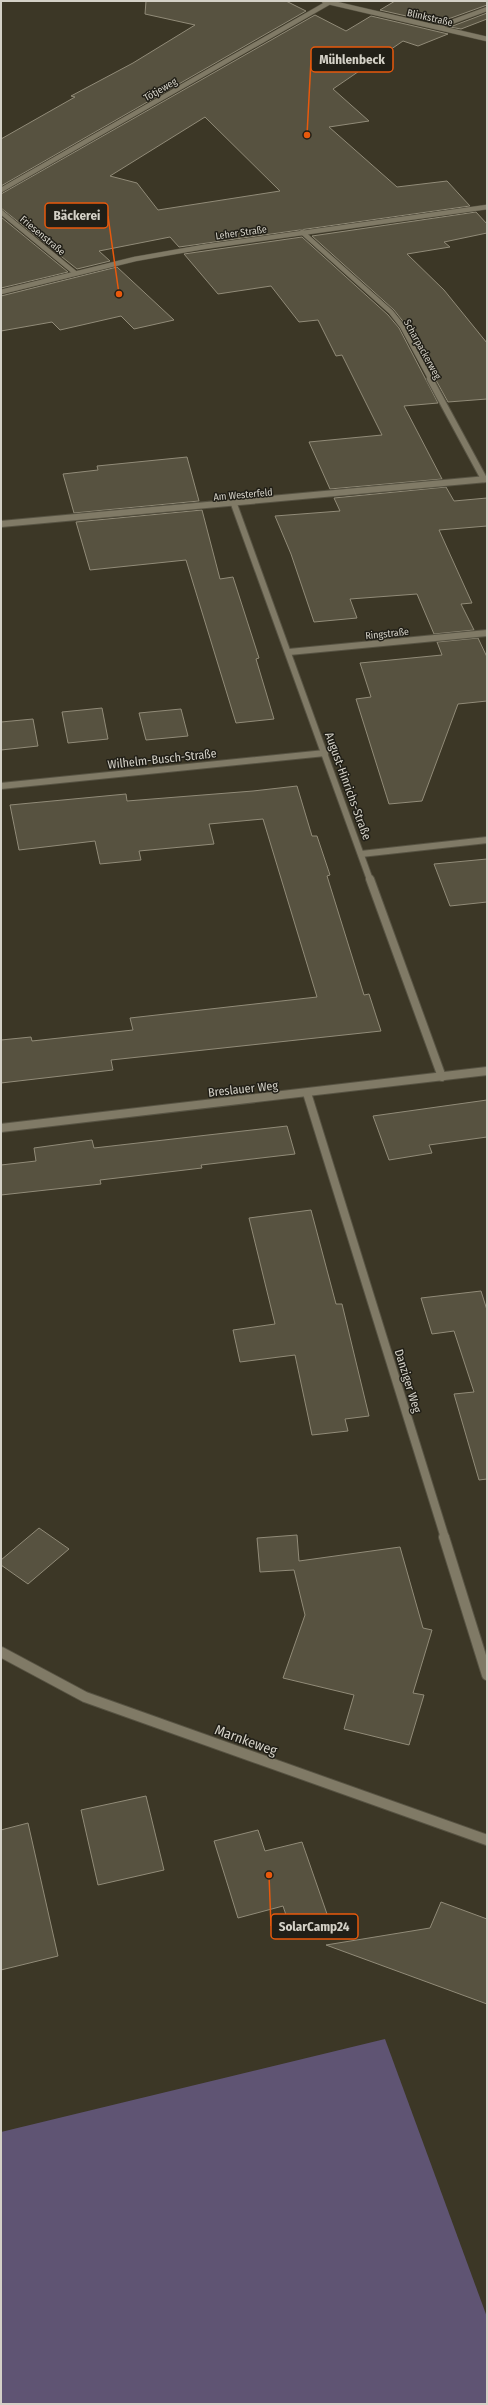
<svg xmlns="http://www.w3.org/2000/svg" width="488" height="2405" viewBox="0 0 488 2405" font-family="'Fira Sans Condensed',sans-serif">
<rect width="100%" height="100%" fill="#3c3726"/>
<!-- green -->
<path fill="#5f5473" d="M385,2039L487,2317V2404H1V2132Z"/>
<!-- building -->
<g fill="#575240" stroke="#918b78" fill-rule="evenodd">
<path d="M146,1H286L306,11L1,186V139L75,97L71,96L133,63L195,25L145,14Z"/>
<path d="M395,1H487V5L437,23L380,10Z"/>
<path d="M487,13V19L461,29L450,27Z"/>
<path d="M315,15L346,31L371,16L448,34L418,46L403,41L333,89L369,121L329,127L397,187L447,181L470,206L179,247L170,237L99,251L110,261L77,269L1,208V194ZM205,117L280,191L158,210L137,183L110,176Z"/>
<path d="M476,212L487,224V233L444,242L450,247L407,254L444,290L487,343V399L448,402L405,324L394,310L312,236Z"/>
<path d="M1,217L68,272L1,288Z"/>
<path d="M302,237L388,315L399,328L438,403L404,406L442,479L330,489L309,442L382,435L342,355L336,356L318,320L299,322L271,286L218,294L184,254Z"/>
<path d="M117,267L174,320L134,329L121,316L60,330L52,322L1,331V296Z"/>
<path d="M187,457L199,501L74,513L63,474L98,470L97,466Z"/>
<path d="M446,487L454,501L487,498V526L439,530L472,603L461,604L474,630L434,634L417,594L350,599L357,618L314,622L291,554L275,516L340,511L334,498Z"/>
<path d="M202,510L220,579L233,577L259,658L256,659L274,719L236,723L186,560L90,570L76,522Z"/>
<path d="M478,638L487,657V701L458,704L422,801L389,804L356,699L371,697L360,663L442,655L437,642Z"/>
<path d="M102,708L108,739L68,743L62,712Z"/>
<path d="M181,709L188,736L146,740L139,713Z"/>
<path d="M33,719L38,746L1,750V722Z"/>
<path d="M297,786L312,836H317L330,875L327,876L364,995L369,994L381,1031L111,1060L113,1070L1,1083V1040L31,1037L32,1041L133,1030L130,1018L317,997L263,819L209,824L214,844L139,851L141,860L100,864L95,841L19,850L10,805L126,794L127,801L253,791Z"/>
<path d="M487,859V902L450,906L434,864Z"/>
<path d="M487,1100V1137L429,1145L432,1153L389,1160L373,1116Z"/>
<path d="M287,1126L295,1154L201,1165L202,1168L100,1180L101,1184L1,1195V1165L36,1161L34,1148L92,1140L94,1148Z"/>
<path d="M311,1210L336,1304H342L369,1416L345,1419L348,1431L312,1435L295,1355L240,1362L233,1330L275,1324L249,1218Z"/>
<path d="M481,1291L487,1310V1479L479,1480L454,1394L474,1392L454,1331L432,1334L421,1298Z"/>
<path d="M39,1528L69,1549L28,1584L1,1565V1560Z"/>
<path d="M297,1535L299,1561L400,1547L423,1628L432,1630L413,1693L424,1695L409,1745L344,1729L354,1695L283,1678L305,1615L294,1570L260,1572L257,1538Z"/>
<path d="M146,1796L164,1870L98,1885L81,1810Z"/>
<path d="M28,1823L58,1956L1,1970V1830Z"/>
<path d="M258,1830L265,1851L302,1842L327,1914L289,1924L283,1906L238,1918L214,1841Z"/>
<path d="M441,1902L487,1919V2004L326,1945L430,1928Z"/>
</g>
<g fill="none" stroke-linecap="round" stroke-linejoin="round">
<defs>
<path id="lane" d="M438,27L487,9"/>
<g id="street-far3">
<path d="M324,1L487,39"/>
<path d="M1,190L328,3"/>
<path d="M1,212L74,272"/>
<path d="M302,232L391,312L402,326L431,380"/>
<path d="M1,292L135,259L203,247L487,207"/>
</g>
<g id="street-far2">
<path d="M430,379L484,479"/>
<path d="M234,504L370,880"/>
<path d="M1,524L487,479"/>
<path d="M289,652L487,633"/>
<path d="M1,786L325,753"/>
<path d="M361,854L487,840"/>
</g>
<g id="street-far1">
<path d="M370,879L442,1077"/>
<path d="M307,1093L445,1538"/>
<path d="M1,1128L487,1071"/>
</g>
<g id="street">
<path d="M444,1537L487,1675"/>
<path d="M1,1652L85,1697L487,1840"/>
</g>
</defs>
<!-- lane casing -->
<use href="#lane" stroke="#575343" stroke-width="5.5"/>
<!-- street-far3 casing -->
<use href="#street-far3" stroke="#575343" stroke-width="5.5"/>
<!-- street-far2 casing -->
<use href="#street-far2" stroke="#575343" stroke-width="8"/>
<!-- street-far1 casing -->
<use href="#street-far1" stroke="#575343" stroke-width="10"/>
<!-- street casing -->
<use href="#street" stroke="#575343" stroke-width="12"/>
<!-- lane -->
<use href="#lane" stroke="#807a66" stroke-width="4.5"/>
<!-- street-far3 -->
<use href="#street-far3" stroke="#807a66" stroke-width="4.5"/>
<!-- street-far2 -->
<use href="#street-far2" stroke="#807a66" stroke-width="6"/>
<!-- street-far1 -->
<use href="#street-far1" stroke="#807a66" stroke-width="8"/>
<!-- street -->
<use href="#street" stroke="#807a66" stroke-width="10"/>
</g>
<g text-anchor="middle" stroke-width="3" stroke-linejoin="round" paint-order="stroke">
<!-- far-street labels -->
<g font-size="10" fill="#d4d1c7" stroke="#211f17">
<text transform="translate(430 17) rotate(13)" y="4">Blinkstraße</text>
<text transform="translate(160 89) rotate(-30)" y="4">Tötjeweg</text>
<text transform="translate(241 232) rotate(-8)" y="4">Leher Straße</text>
<text transform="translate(43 235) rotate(40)" y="4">Friesenstraße</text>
<text transform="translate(423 349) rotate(61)" y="4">Scharpackerweg</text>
<text transform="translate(243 494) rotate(-5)" y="4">Am Westerfeld</text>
<text transform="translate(387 633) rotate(-6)" y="4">Ringstraße</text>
</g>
<!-- street labels -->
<g font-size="12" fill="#d4d1c7" stroke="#211f17">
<text transform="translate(162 759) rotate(-6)" y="4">Wilhelm-Busch-Straße</text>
<text transform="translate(348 786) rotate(70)" y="4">August-Hinrichs-Straße</text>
<text transform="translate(243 1089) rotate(-6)" y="4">Breslauer Weg</text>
<text transform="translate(408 1381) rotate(73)" y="4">Danziger Weg</text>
</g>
<!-- near-street labels -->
<g font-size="14" fill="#d4d1c7" stroke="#211f17">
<text transform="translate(246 1740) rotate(20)" y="5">Marnkeweg</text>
</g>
</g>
<!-- callouts -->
<path fill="none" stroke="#e8590c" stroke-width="1.5" d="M307 135L311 60M119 294L108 216M269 1875L271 1926"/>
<g fill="#e8590c" stroke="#211f17" stroke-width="1.5">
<circle cx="307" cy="135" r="4"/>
<circle cx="119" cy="294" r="4"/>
<circle cx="269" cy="1875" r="4"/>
</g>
<g fill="#211f17" stroke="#e8590c" stroke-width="1.5">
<rect x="311" y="47" width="82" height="25" rx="4"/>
<rect x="45" y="203" width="63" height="25" rx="4"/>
<rect x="271" y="1914" width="87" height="25" rx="4"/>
</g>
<g font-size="13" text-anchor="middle" font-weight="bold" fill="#d4d1c7">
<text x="352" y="64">Mühlenbeck</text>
<text x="77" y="220">Bäckerei</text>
<text x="314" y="1931">SolarCamp24</text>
</g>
<!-- border -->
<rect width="488" height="2405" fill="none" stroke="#d4d1c7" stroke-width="4"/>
</svg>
